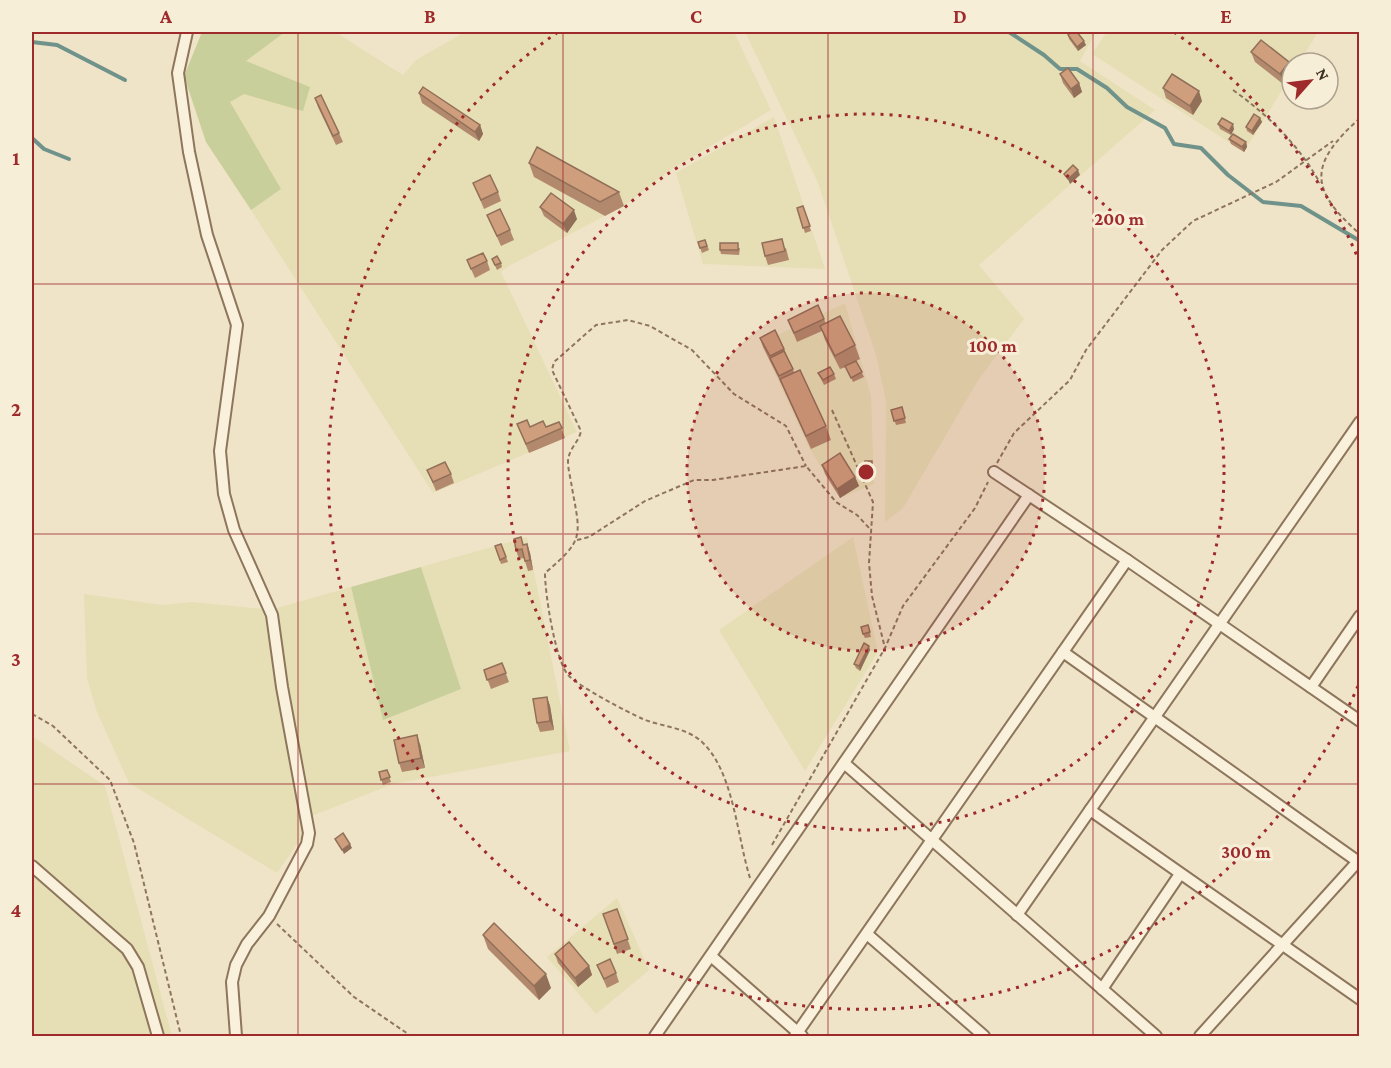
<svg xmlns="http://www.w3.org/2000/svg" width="1391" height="1068" viewBox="0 0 1391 1068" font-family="'Crimson Pro',serif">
<rect width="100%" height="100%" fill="#f0e4c8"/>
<!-- farmland -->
<g fill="#e6deb5">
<path d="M285,32H335L403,75L416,60L465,32H734L771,110L670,170L624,206L509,266L501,272L577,432L433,493L251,210L280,188L229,102L244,94L310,87L245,61Z"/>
<path d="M745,32H1096L1080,61L1155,110L979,265L1024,319L979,379L903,508L885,522L886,401L876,355L818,183Z"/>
<path d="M1107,32H1318L1299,63H1292V74L1244,152L1092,54Z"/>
<path d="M774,117L825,269L703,264L676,173Z"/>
<path d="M845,303L871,396L874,484L840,498L808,446L761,343Z"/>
<path d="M527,537L570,751L393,784L309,817L285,687L277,608L351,587L383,719L461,689L421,567Z"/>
<path d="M853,537L878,652L805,771L719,630Z"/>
<path d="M84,594L162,605L192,602L264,609L304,834L277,873L129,783L97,712L87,678Z"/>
<path d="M32,736L105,786L172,1036H32Z"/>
<path d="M617,898L649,970L596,1014L547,957Z"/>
</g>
<!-- green -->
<g fill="#c9cf9b">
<path d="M202,32H285L246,61L310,87L303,111L244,94L230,102L281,189L251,210L206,142L184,76Z"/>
<path d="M421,567L461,689L383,720L351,587Z"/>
</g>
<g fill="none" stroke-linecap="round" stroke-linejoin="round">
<!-- stream -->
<g stroke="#6f938a" stroke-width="4">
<path d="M1009,32L1044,55L1060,69H1077L1107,88L1127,107L1165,128L1174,144L1201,148L1228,175L1263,202L1301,206L1360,241"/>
<path d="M32,42L57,45L125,80"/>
<path d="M32,138L44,149L69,159"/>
</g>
<defs>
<g id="street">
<path d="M187,32L178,73L189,152L207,235L237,325L220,451L224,494L234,530L272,615L282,687L309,833L307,844L269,916L247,944L236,965L232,982L236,1036"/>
<path d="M994,472L1127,560L1360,721"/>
<path d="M1063,652L1360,863"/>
<path d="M1311,687L1360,616"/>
<path d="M844,763L1156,1036"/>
<path d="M1090,810L1360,999"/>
<path d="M32,866L127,949L138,967L158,1036"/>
<path d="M1017,915L1360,422"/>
<path d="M867,934L984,1036"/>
<path d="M711,956L802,1036"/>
<path d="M1102,989L1180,874"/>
<path d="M655,1036L1029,495"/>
<path d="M795,1036L1127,560"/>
<path d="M1200,1036L1360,859"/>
</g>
</defs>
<!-- street casing -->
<use href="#street" stroke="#8d765c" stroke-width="14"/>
<!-- path -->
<g stroke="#8d765c" stroke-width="2" stroke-dasharray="4.5 3" stroke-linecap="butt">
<path d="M1233,90C1269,116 1298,144 1320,183"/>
<path d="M1360,118C1310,163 1307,188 1360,234"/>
<path d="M832,410L873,502L869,563L872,596L885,648"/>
<path d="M997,463L1014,433L1070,380L1086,350L1162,250L1193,221L1276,182L1333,141"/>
<path d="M577,540L589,537L645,501L694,480H713L806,466L836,502L857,515L870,529"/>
<path d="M32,714L53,726L110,780L134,843L181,1036"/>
<path d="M772,845L885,648L903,606L975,508L988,482"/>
<path d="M750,878C737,837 734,772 702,742C686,727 662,727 643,719C627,712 578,686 568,675C555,659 545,594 545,573C584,540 581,537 572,488C571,480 568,470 568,461C569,448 579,442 581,431L552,370L554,362L596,325L628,320L650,326L692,350L734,394L786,426L806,466"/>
<path d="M277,924L354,997L411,1036"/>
</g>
<!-- street -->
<use href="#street" stroke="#faf1dc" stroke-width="10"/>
</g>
<!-- wall -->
<g fill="#b2896c">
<path d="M1068,35L1086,45L1078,51L1069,39Z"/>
<path d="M1251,52L1289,62L1283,84L1255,62Z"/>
<path d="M1060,74L1079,83L1082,92L1074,98L1063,83Z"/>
<path d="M1163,88L1202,101L1193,115L1166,98Z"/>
<path d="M419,93L480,125L483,134L479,141L422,103Z"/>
<path d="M315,98L339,133L343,142L336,145L318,107Z"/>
<path d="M1260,118L1262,122L1253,135L1247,131L1246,127Z"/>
<path d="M1218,124L1234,129L1231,135L1220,129Z"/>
<path d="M1229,139L1246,142L1247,147L1244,152L1231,144Z"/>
<path d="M529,163L619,192L624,206L605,216L534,177Z"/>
<path d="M473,183L498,192L501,201L484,209Z"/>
<path d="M803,206L811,231L805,233L797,208Z"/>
<path d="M540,207L577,219L567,233L544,216Z"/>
<path d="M487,215L510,230L514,240L501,246Z"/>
<path d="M705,240L709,250L702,253L698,242Z"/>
<path d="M740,248L739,255L721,254L720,250Z"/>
<path d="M786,248L789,260L768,265L765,256Z"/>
<path d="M492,259L501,263L502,267L497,270Z"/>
<path d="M467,260L487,261L490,270L475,278Z"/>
<path d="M824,319L826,324L855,345L860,359L856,361L864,377L853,382L846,367L840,369L825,340L822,331L797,342L788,320Z"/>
<path d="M760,338L784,349L794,372L826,426L831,440L811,449L781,383L763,347Z"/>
<path d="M818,373L834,374L836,379L824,385Z"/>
<path d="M902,407L906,423L896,425L891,410Z"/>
<path d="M559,422L565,438L529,453L517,424L530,427H546Z"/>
<path d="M822,465L855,477L859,486L840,498L825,474Z"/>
<path d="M873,466V474H867L865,469Z"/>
<path d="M427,470L451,474L454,483L436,491Z"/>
<path d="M501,544L508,562L501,564L495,546Z"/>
<path d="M524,544H527L530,553L533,570L528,571L524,558L519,559L516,550Z"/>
<path d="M868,625L871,637L865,638L863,634Z"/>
<path d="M870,650L860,671L856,668L854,664Z"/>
<path d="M502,663L509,682L491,689L484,670Z"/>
<path d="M547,697L550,706L554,730L540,732L537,723Z"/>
<path d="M420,744L425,768L402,772L399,763Z"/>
<path d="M387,770L391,782L383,785L379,772Z"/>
<path d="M617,909L631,949L617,954L603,914Z"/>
<path d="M483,935L551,988L539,1000L488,949Z"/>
<path d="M555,954L589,966L592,975L578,987L558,963Z"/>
<path d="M597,965L616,973L619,982L607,988Z"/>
</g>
<!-- shaded-wall -->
<g fill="#916f58">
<path d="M1084,41L1086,45L1078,51L1077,47Z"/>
<path d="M1289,62L1292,69V72L1283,84L1280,74Z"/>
<path d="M1079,83L1082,92L1074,98L1071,89Z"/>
<path d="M1199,91L1202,101L1193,115L1190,106Z"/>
<path d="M1260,118L1262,122L1253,135L1252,131Z"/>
<path d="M1233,124L1234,129L1231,135L1229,131Z"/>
<path d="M480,125L483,134L479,141L475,132Z"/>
<path d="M1246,142L1247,147L1244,152L1242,147Z"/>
<path d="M1078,170L1080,175L1070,184L1068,179Z"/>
<path d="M574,210L577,219L567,233L563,224Z"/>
<path d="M855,477L859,486L840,498L837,489Z"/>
<path d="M527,544L530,553L533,570L530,560Z"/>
<path d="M869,646L870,650L860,671L859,666Z"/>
<path d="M547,697L550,706L554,730L550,721Z"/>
<path d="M417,735L420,744L425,768L421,758Z"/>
<path d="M350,844L352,848L344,854L342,850Z"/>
<path d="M589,966L592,975L578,987L575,978Z"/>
<path d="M546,974L551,988L539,1000L534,986Z"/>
</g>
<!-- building -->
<g fill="#cf9f7d" stroke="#916f58" stroke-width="1.5">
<path d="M1072,32H1077L1084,41L1077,47L1068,35Z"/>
<path d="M1261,40L1289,62L1280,74L1251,52Z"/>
<path d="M1068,68L1079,83L1071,89L1060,74Z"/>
<path d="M1172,74L1199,91L1190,106L1163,88Z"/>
<path d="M423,87L480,125L475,132L419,93Z"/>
<path d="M321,95L339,133L333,136L315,98Z"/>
<path d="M1254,114L1260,118L1252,131L1246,127Z"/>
<path d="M1222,118L1233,124L1229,131L1218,124Z"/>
<path d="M1233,134L1246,142L1242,147L1229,139Z"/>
<path d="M537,147L619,192L600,202L529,163Z"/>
<path d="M1073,165L1078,170L1068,179L1064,174Z"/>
<path d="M490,175L498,192L481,200L473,183Z"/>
<path d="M551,193L574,210L563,224L540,207Z"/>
<path d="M803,206L810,226L803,228L797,208Z"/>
<path d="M500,209L510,230L497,236L487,215Z"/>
<path d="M782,239L785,251L765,256L762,243Z"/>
<path d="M705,240L707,246L700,248L698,242Z"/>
<rect x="720" y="243" width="18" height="7"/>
<path d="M483,253L487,261L471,269L467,260Z"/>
<path d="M497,256L501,263L495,265L492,259Z"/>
<path d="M818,305L824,319L794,333L788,320Z"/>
<path d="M840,316L855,345L835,356L820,326Z"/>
<path d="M775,330L784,349L770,356L760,338Z"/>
<path d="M784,351L793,369L779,376L770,358Z"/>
<path d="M856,361L862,372L851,378L845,366Z"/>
<path d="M830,367L834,374L823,380L818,373Z"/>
<path d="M800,370L826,426L806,436L780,379Z"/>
<path d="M902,407L905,418L894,421L891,410Z"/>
<path d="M527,420L530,427L543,421L546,427L559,422L562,428L526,444L517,424Z"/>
<path d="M840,453L855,477L837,489L822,465Z"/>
<rect x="865" y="461" width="7" height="8"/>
<path d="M445,462L451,474L433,482L427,470Z"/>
<path d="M521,537L523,545L527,544L530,560L525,561L522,549L516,550L514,539Z"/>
<path d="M501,544L506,557L500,560L495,546Z"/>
<path d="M868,625L870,632L863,634L861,627Z"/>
<path d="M864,643L869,646L859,666L854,664Z"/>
<path d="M502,663L506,673L487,680L484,670Z"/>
<path d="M547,697L550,721L537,723L533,699Z"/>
<path d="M417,735L421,758L399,763L394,740Z"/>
<path d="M387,770L390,777L381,780L379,772Z"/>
<path d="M343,833L350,844L342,850L335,839Z"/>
<path d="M617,909L628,939L614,944L603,914Z"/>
<path d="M494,923L546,974L534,986L483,935Z"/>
<path d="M569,942L589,966L575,978L555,954Z"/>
<path d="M610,959L616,973L604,979L597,965Z"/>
</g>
<!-- grid -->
<path fill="none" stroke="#9e2a2b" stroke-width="1.5" stroke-opacity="0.55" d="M298,32V1036M563,32V1036M828,32V1036M1093,32V1036M32,284H1360M32,534H1360M32,784H1360"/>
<!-- distance rings -->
<circle cx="866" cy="472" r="179" fill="#9e2a2b" fill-opacity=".12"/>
<g fill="none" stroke="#9e2a2b" stroke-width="3" stroke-dasharray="3 6">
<circle cx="866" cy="472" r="179"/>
<circle cx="866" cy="472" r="358"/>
<path d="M1358 686A537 537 0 1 1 558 32M1174 32A537 537 0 0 1 1358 258"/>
</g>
<circle cx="866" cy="472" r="9" fill="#9e2a2b" stroke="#f7eed8" stroke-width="3"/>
<g font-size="18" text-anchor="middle" font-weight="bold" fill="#9e2a2b" stroke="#f7eed8" stroke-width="6" stroke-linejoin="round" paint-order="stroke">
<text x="1119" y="225">200 m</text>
<text x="993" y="352">100 m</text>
<text x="1246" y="858">300 m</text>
</g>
<!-- border -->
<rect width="1391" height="1068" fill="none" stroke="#f7eed8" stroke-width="66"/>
<!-- north arrow -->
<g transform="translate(1310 81) rotate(62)"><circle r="28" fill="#f7eed8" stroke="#ada18e" stroke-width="1.5"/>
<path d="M0-4.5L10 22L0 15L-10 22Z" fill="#9e2a2b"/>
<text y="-9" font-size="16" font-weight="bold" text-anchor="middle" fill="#3d2e20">N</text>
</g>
<rect x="33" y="33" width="1325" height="1002" fill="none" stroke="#9e2a2b" stroke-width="2"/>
<g font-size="20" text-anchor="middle" font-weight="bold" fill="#9e2a2b">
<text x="166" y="23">A</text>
<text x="430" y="23">B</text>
<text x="696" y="23">C</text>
<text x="960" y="23">D</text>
<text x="1226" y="23">E</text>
<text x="16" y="165">1</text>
<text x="16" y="416">2</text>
<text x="16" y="666">3</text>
<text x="16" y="917">4</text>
</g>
</svg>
